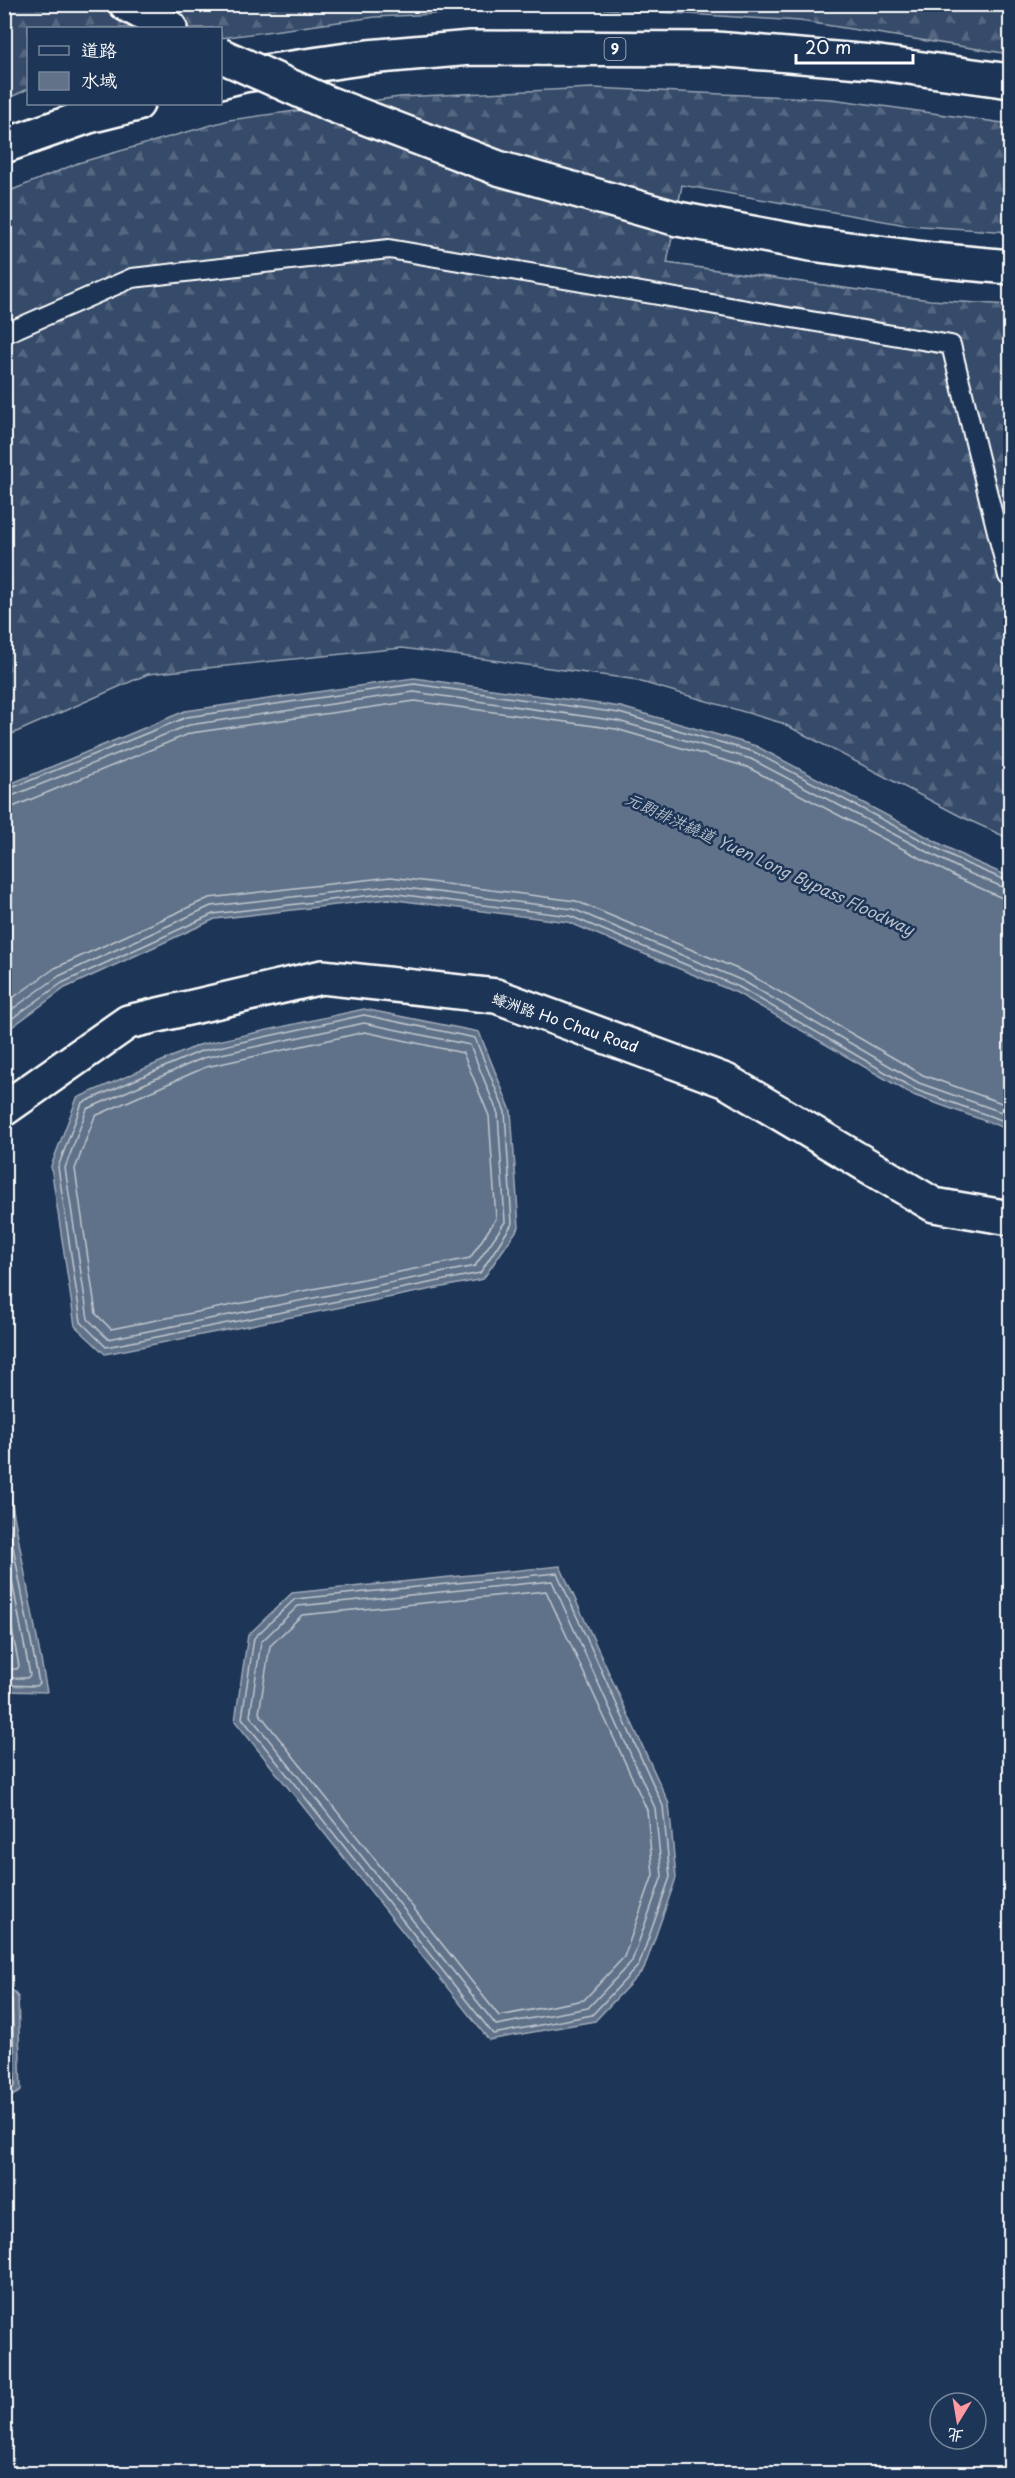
<svg xmlns="http://www.w3.org/2000/svg" width="1015" height="2478" viewBox="0 0 1015 2478" font-family="'Playpen Sans','LXGW WenKai TC',sans-serif">
<defs>
<pattern id="forest-firs" width="22" height="20" patternUnits="userSpaceOnUse" patternTransform="scale(1.5)"><rect width="22" height="20" fill="#364b69"/><path d="M5 1l3.5 6h-7zM16 11l3.5 6h-7z" fill="#546680"/></pattern>
</defs>
<rect width="100%" height="100%" fill="#1d3557"/>
<filter id="ink" filterUnits="userSpaceOnUse"><feTurbulence type="fractalNoise" baseFrequency=".0167" numOctaves="2"/><feDisplacementMap in="SourceGraphic" scale="12" xChannelSelector="R" yChannelSelector="G"/><feConvolveMatrix kernelMatrix="1 2 1 2 8 2 1 2 1" color-interpolation-filters="sRGB"/></filter>
<g filter="url(#ink)">
<!-- forest -->
<g fill="url(#forest-firs)" stroke="#9aa5b4" stroke-width="1.5">
<path d="M997,4L1010,9V54L800,21L577,7L375,17L221,38L220,28H28V89L5,100V5Z"/>
<path d="M593,88L832,99L1010,124V232L906,225L682,185L667,263L930,300L1010,305V839L960,816L782,723L631,679L402,648L148,674L5,737V193L78,163L229,120L400,97Z"/>
</g>
<!-- water -->
<g fill="#617289" stroke="#a0aab8" stroke-width="1.5">
<path d="M414,678L621,707L756,746L969,859L1010,877V1130L913,1095L737,993L568,922L388,899L215,919L65,988L5,1032V786L185,711Z"/>
<path d="M364,1009L479,1032L511,1111L519,1227L483,1279L105,1354L75,1326L51,1166L77,1098L199,1045Z"/>
<path d="M4,1467H5L47,1692L5,1691Z"/>
<path d="M560,1566L669,1804L676,1878L644,1969L595,2021L489,2040L235,1721L248,1635L292,1593Z"/>
<path d="M5,1981L18,1997L21,2091L5,2100Z"/>
</g>
<g fill="none" stroke-linecap="round" stroke-linejoin="round">
<!-- shore -->
<g stroke="#c0c7d0" stroke-width="1.5">
<path d="M4,791L187,717L414,684L619,713L754,752L967,864L1010,882"/>
<path d="M4,799L189,725L414,692L618,721L751,759L964,871L1010,890"/>
<path d="M4,808L15,806L191,733L415,701L616,729L747,767L960,879L1000,897L1010,899"/>
<path d="M4,1004L55,968L209,898L391,877L576,901L747,973L923,1075L1010,1106"/>
<path d="M4,1015L59,976L211,906L390,886L573,909L743,981L919,1083L1010,1115"/>
<path d="M364,1015L475,1038L505,1112L512,1224L480,1273L106,1347L81,1322L58,1167L82,1103L201,1051Z"/>
<path d="M364,1023L470,1045L498,1114L505,1222L475,1266L108,1339L88,1319L65,1168L87,1109L203,1058Z"/>
<path d="M4,1024L62,983L213,914L389,893L570,916L739,987L916,1090L1010,1123"/>
<path d="M365,1032L463,1053L489,1116L496,1219L470,1258L111,1329L96,1314L75,1169L95,1116L206,1067Z"/>
<path d="M4,1499L39,1683L36,1686L4,1685"/>
<path d="M4,1539L30,1675L27,1678H4"/>
<path d="M557,1573L663,1806L670,1877L639,1965L592,2015L493,2034L242,1718L254,1638L295,1599Z"/>
<path d="M552,1581L655,1808L662,1876L632,1961L588,2008L496,2025L250,1716L261,1642L298,1606Z"/>
<path d="M4,1588L19,1666L17,1669H4"/>
<path d="M546,1591L647,1810L653,1875L624,1957L584,2000L499,2016L259,1713L270,1646L302,1615Z"/>
<path d="M4,1990L12,2000L15,2086L4,2094"/>
<path d="M4,2002L7,2081L4,2085"/>
</g>
<defs>
<path id="service" d="M4,334L132,278L389,249L951,345L1008,576H1010"/>
<path id="minor" d="M4,1109L128,1022L322,977L496,996L726,1081L934,1205L1010,1218"/>
<g id="motorway">
<path d="M126,4L170,28"/>
<path d="M220,81L244,75L368,57L471,48L716,49L872,62L1010,81"/>
<path d="M4,146L89,116L137,104"/>
<path d="M811,244L933,260L1010,267"/>
</g>
</defs>
<!-- service casing -->
<use href="#service" stroke="#fff" stroke-width="22"/>
<!-- minor casing -->
<use href="#minor" stroke="#fff" stroke-width="38"/>
<!-- motorway casing -->
<use href="#motorway" stroke="#fff" stroke-width="38"/>
<!-- service -->
<use href="#service" stroke="#1d3557" stroke-width="18"/>
<!-- minor -->
<use href="#minor" stroke="#1d3557" stroke-width="33"/>
<!-- motorway -->
<use href="#motorway" stroke="#1d3557" stroke-width="33"/>
<defs>
<path id="motorway-bridge" d="M220,55L330,104L498,168L678,219L811,244"/>
</defs>
<!-- motorway-bridge casing -->
<use href="#motorway-bridge" stroke="#fff" stroke-width="38" stroke-linecap="butt"/>
<!-- motorway-bridge -->
<use href="#motorway-bridge" stroke="#1d3557" stroke-width="33"/>
</g>
</g>
<g text-anchor="middle" stroke-width="5" stroke-linejoin="round" paint-order="stroke">
<!-- shield labels -->
<rect fill="#1d3557" stroke="#bbc2cd" stroke-width="1.5" x="604.5" y="38" width="21" height="22" rx="4.5"/>
<g font-size="14" font-weight="bold" fill="#fff">
<text x="615" y="54">9</text>
</g>
<!-- street labels -->
<g font-size="15" fill="#fff" stroke="#1d3557">
<text transform="translate(565 1023) rotate(19)" y="5">蠔洲路 Ho Chau Road</text>
</g>
<!-- water labels -->
<g font-size="16" font-style="italic" fill="#b8c0ca" stroke="#1d3557">
<text transform="translate(770 864) rotate(25)" y="6">元朗排洪繞道 Yuen Long Bypass Floodway</text>
</g>
</g>
<!-- margin -->
<rect width="1015" height="2478" fill="none" stroke="#1d3557" stroke-width="24"/>
<rect x="12" y="12" width="991" height="2454" fill="none" stroke="#fff" stroke-width="2" filter="url(#ink)"/>
<!-- legend -->
<rect x="27" y="27" width="195" height="78" fill="#1d3557" stroke="#77869a" stroke-width="1.5"/>
<rect x="39" y="46" width="30" height="9" fill="#1d3557" stroke="#77869a" stroke-width="1.5"/>
<text x="81" y="57" font-size="18" fill="#ffffff">道路</text>
<rect x="39" y="72" width="30" height="18" fill="#617289" stroke="#77869a" stroke-width="1.5"/>
<text x="81" y="87" font-size="18" fill="#ffffff">水域</text>
<!-- north arrow -->
<g transform="translate(958 2421) rotate(191)"><circle r="28" fill="#1d3557" stroke="#77869a" stroke-width="1.5"/>
<path d="M0-4.5L10 22L0 15L-10 22Z" fill="#ff9aa2"/>
<text y="-9" font-size="16" font-weight="bold" text-anchor="middle" fill="#ffffff">北</text>
</g>
<!-- scale -->
<path d="M796 54v9h117v-9" fill="none" stroke="#ffffff" stroke-width="3"/>
<text x="805" y="54" font-size="18" fill="#ffffff" stroke="#1d3557" stroke-width="4.5" paint-order="stroke">20 m</text>
</svg>
